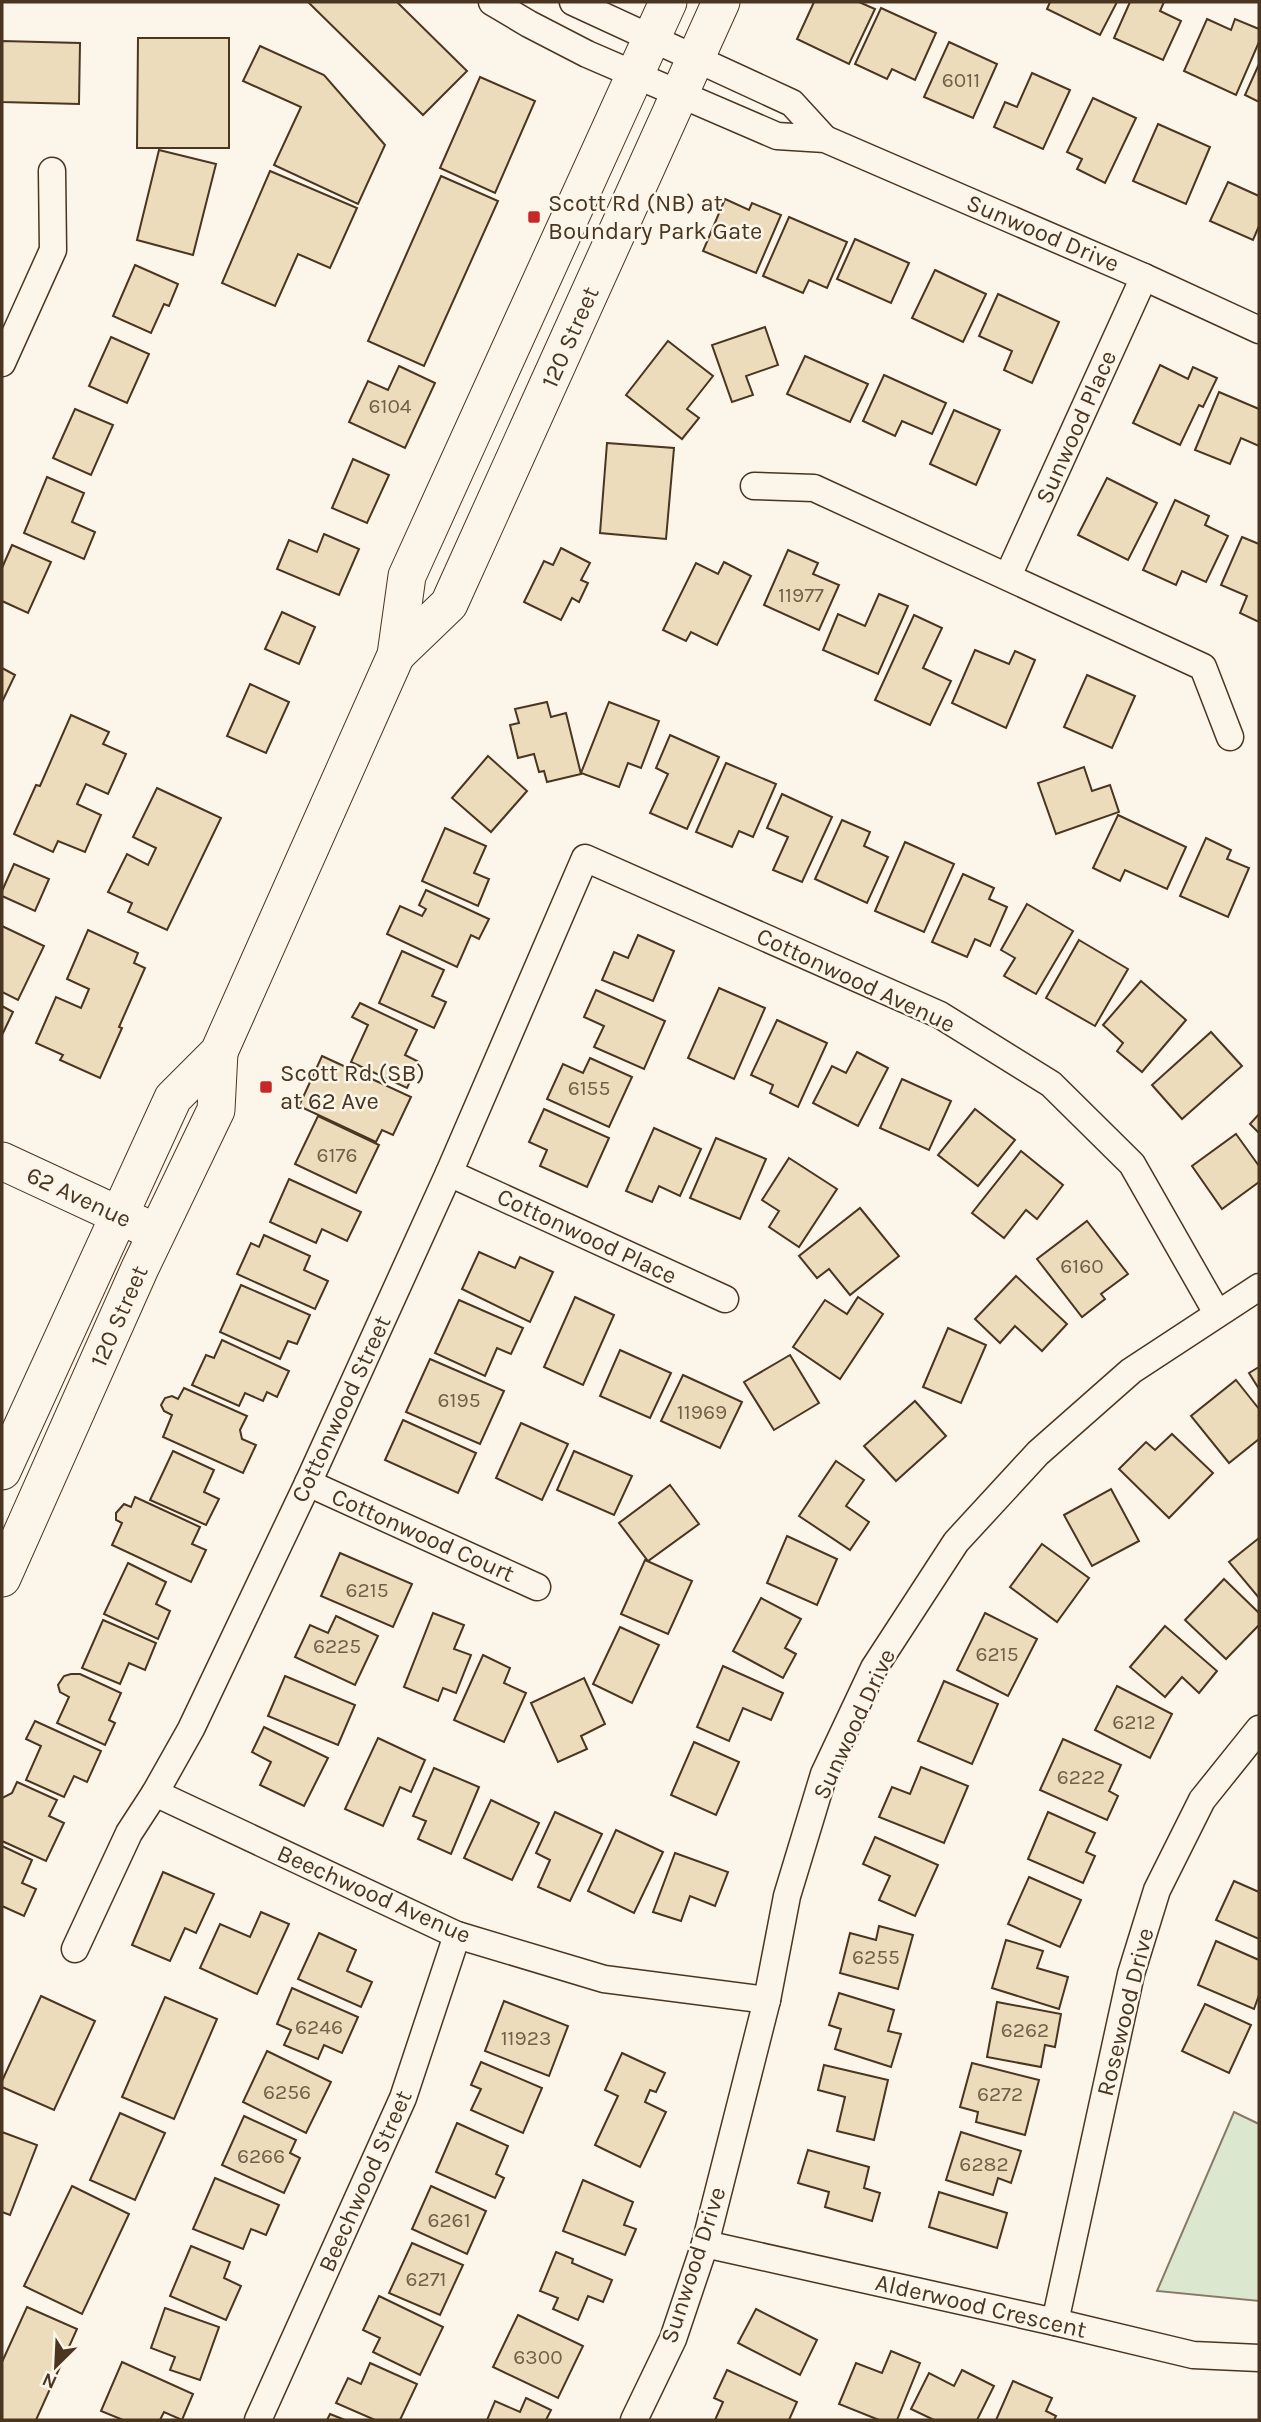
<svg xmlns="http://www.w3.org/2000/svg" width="1261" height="2422" viewBox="0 0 1261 2422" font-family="Karla,sans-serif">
<rect width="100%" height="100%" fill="#fbf6e9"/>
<!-- green -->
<path fill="#dce7d0" stroke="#887966" stroke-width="2" d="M1234,2112L1259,2124V2301L1157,2291Z"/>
<!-- building -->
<g fill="#ecdcbc" stroke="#4a3520" stroke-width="2">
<path d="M308,2H397L467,71L423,115Z"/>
<path d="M814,2H859L875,9L849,64L797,39Z"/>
<path d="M1050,2H1117L1100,35L1047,9Z"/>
<path d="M1130,2H1164L1160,11L1181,21L1163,60L1114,38Z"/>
<path d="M881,8L936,33L915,80L892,69L887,79L855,64Z"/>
<path d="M1207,19L1231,30L1235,19L1259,29V42L1236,95L1184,71Z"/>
<path d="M138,38H229V148H137Z"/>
<path d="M2,41L80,43L79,104L2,102Z"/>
<path d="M949,42L997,64L973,118L924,97Z"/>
<path d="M260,46L324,75L385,145L358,204L274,165L301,107L243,81Z"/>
<path d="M1259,64V102L1245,95Z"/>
<path d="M1032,73L1070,90L1043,149L994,127L1005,102L1017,107Z"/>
<path d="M480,77L535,101L495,193L440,168Z"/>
<path d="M1093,98L1136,118L1105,183L1077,169L1082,159L1067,152Z"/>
<path d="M1158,124L1210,147L1186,204L1133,181Z"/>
<path d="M159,150L216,164L193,255L137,240Z"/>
<path d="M270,171L357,208L330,268L298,254L275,306L222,283Z"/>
<path d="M441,176L498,201L424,366L368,341Z"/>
<path d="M1228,182L1259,196V226L1253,240L1210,221Z"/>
<path d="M725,199L749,210L752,203L781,215L756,273L703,251Z"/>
<path d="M789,217L847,242L827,288L809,280L803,293L763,276Z"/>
<path d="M855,239L909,263L891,303L837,279Z"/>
<path d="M135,265L178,284L169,306L164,304L151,333L113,316Z"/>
<path d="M935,270L986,294L963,342L912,318Z"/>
<path d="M998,294L1059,322L1032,383L1004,370L1012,351L979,336Z"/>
<path d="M765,327L778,365L746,376L753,395L732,402L712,345Z"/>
<path d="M111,337L149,354L127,403L89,386Z"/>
<path d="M668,341L713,376L687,409L699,418L682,439L626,395Z"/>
<path d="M805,356L868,384L850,422L787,394Z"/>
<path d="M1160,365L1188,379L1193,367L1217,378L1203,407L1199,405L1180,445L1133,423Z"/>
<path d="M399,366L435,383L405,448L349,422L368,381L388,390Z"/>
<path d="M884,375L946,403L932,434L902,421L895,436L863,421Z"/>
<path d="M1219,392L1259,409V446L1241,438L1230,464L1195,450Z"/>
<path d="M75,409L113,425L91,475L53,458Z"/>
<path d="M954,410L1000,430L976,485L930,464Z"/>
<path d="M607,443L674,448L666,539L600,533Z"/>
<path d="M353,459L389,475L367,523L332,508Z"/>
<path d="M47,477L84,493L72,522L95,532L84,559L24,533Z"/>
<path d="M1107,478L1157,503L1128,560L1078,535Z"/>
<path d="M1175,500L1209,516L1205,525L1228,536L1206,582L1182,571L1176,585L1143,570Z"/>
<path d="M324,534L359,549L339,595L277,569L289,540L317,552Z"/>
<path d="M1242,537L1259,544V622L1240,613L1247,596L1221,585Z"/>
<path d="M12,545L51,562L28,613L2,601V568Z"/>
<path d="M561,548L590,563L581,580L588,583L579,602L572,598L561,620L524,602L544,561L553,565Z"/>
<path d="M788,550L818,563L813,574L839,585L819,630L764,605Z"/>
<path d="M724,562L751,576L717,645L691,632L686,641L663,630L696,563L718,574Z"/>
<path d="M879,594L908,606L878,674L823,650L838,614L865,626Z"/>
<path d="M282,612L315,627L299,664L265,649Z"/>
<path d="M914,615L942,628L923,668L951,681L930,725L875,700Z"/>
<path d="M975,650L1009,664L1015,651L1035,660L1006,728L952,703Z"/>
<path d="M2,668L15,675L2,702Z"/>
<path d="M1087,675L1135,696L1112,748L1064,727Z"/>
<path d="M250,684L289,702L266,753L227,736Z"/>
<path d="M547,702L551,717L566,713L581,774L547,782L544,771L539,772L534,754L518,758L510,725L519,723L515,709Z"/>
<path d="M609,702L659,721L641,768L628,763L619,787L581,773Z"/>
<path d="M71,715L109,732L103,744L126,754L108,794L86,784L77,804L101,815L85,852L58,841L53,852L14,834L36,785L40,786Z"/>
<path d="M670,735L719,757L687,829L650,813L668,774L656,768Z"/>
<path d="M488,756L527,791L491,832L452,798Z"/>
<path d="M726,763L776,784L753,837L739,831L732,847L696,832Z"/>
<path d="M1084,767L1092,791L1110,785L1119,812L1056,834L1038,783Z"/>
<path d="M157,788L221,818L167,930L128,912L132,903L108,892L127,854L148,865L156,848L133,837Z"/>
<path d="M782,794L832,817L802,882L773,870L788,837L767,828Z"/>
<path d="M1118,815L1186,847L1167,889L1125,870L1120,881L1093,868Z"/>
<path d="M842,820L870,832L864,846L888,857L867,903L815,879Z"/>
<path d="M445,828L486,846L474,873L489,879L478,906L422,881Z"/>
<path d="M1206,838L1231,850L1227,859L1249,868L1228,917L1180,896Z"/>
<path d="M905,842L954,864L924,932L875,911Z"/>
<path d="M14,864L49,879L35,911L2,896V891Z"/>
<path d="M963,874L994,888L989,899L1007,907L990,946L975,939L967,957L932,942Z"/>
<path d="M426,890L489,919L479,939L471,935L457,967L387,934L400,906L422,916L426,909L419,905Z"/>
<path d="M1027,904L1073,931L1036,994L1004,976L1015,958L1001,950Z"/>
<path d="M2,926L44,946L18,1000L2,992Z"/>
<path d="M88,930L138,953L134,963L145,968L119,1027L122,1028L100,1078L60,1060L63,1055L36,1043L56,997L81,1008L89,989L67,979Z"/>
<path d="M638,935L674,951L653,1001L602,980L614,952L628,958Z"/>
<path d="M1079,940L1128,969L1095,1026L1046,998Z"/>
<path d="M402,951L444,970L432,996L446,1002L434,1028L379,1003Z"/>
<path d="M1141,981L1186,1020L1142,1072L1117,1051L1123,1043L1103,1025Z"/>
<path d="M719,988L765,1008L734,1079L688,1058Z"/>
<path d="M596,990L665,1021L644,1069L594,1047L604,1026L584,1017Z"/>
<path d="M360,1003L417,1030L405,1055L419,1062L407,1088L351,1062L368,1025L352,1017Z"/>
<path d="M2,1006L13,1012L2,1035Z"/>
<path d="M777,1020L827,1043L798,1107L770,1093L773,1085L751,1075Z"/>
<path d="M1211,1032L1242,1066L1182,1119L1152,1085Z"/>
<path d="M857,1052L888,1068L858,1126L813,1103L832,1066L846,1073Z"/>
<path d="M322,1056L411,1097L393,1135L382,1130L376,1142L299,1106Z"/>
<path d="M590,1058L632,1077L609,1127L547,1099L563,1064L583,1073Z"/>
<path d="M902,1079L951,1101L929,1150L880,1128Z"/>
<path d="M544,1109L609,1138L587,1187L540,1166L547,1150L529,1142Z"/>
<path d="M975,1109L1015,1140L978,1186L938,1155Z"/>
<path d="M1259,1114V1133L1250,1124Z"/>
<path d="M318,1116L379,1145L356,1193L295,1164Z"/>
<path d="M654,1128L701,1149L680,1196L659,1186L652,1202L626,1191Z"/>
<path d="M1236,1134L1259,1166V1182L1222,1209L1192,1166Z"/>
<path d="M716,1138L766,1159L740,1219L690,1198Z"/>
<path d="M1021,1151L1063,1185L1037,1219L1026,1210L1004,1238L972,1213Z"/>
<path d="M789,1158L837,1189L799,1247L769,1227L779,1211L762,1200Z"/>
<path d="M289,1179L361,1212L347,1241L322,1229L316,1243L270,1222Z"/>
<path d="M860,1208L899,1256L850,1295L829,1269L817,1278L799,1256Z"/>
<path d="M1087,1221L1128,1274L1101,1294L1105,1299L1082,1317L1037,1259Z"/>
<path d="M264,1235L310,1256L304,1270L328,1281L315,1309L237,1274L251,1243L259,1247Z"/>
<path d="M479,1252L515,1268L520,1257L553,1272L530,1322L462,1289Z"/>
<path d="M1016,1276L1067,1324L1042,1351L1015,1326L1000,1343L975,1319Z"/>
<path d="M241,1285L310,1315L297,1344L288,1341L280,1359L220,1332Z"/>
<path d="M575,1297L614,1315L583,1385L544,1367Z"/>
<path d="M858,1297L883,1314L840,1379L793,1347L825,1300L847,1314Z"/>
<path d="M459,1300L523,1328L511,1354L497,1348L485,1376L435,1353Z"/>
<path d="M948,1328L986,1345L961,1403L923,1387Z"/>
<path d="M222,1340L289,1371L277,1397L267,1392L263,1401L245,1393L239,1406L192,1385L206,1355L214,1358Z"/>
<path d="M620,1350L671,1373L650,1418L600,1396Z"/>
<path d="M790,1355L819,1403L774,1430L744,1382Z"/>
<path d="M430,1359L504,1391L480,1444L406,1412Z"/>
<path d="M1259,1367V1389L1249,1373Z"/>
<path d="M683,1375L742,1402L720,1448L661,1421Z"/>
<path d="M1236,1380L1259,1409V1439L1229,1463L1191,1416Z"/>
<path d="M184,1388L247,1416L240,1430L242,1439L256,1445L243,1473L163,1437L172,1415L164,1411L161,1405L165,1398L172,1396L178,1399Z"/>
<path d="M915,1401L946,1436L896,1481L864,1446Z"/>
<path d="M403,1420L476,1453L458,1493L385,1460Z"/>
<path d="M521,1423L568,1444L542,1500L496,1478Z"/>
<path d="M1172,1434L1213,1473L1169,1518L1119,1469L1146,1442L1155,1450Z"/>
<path d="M173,1451L214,1470L204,1492L219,1499L206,1525L150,1500Z"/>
<path d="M574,1451L632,1476L614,1515L557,1490Z"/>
<path d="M836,1461L864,1480L846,1506L869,1522L850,1550L799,1516Z"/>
<path d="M670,1485L699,1524L648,1561L619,1523Z"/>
<path d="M1111,1489L1139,1541L1092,1566L1064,1515Z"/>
<path d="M135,1497L200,1527L192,1544L206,1550L191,1582L112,1545L122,1523L116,1520V1513L124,1504L131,1507Z"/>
<path d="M787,1536L837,1559L817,1605L767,1583Z"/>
<path d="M1259,1538V1598L1229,1562Z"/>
<path d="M1042,1544L1089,1578L1057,1622L1010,1587Z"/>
<path d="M340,1553L412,1584L393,1627L321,1596Z"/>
<path d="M645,1560L692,1581L668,1634L621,1614Z"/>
<path d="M128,1563L166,1582L156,1604L170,1611L158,1639L104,1614Z"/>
<path d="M1224,1579L1259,1613V1625L1226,1659L1185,1620Z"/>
<path d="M761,1598L801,1619L785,1648L796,1654L783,1678L733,1651Z"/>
<path d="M433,1613L464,1625L454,1649L471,1655L456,1693L443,1688L438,1701L404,1687Z"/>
<path d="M985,1613L1037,1639L1008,1696L957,1670Z"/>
<path d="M336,1616L378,1636L355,1685L295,1657L310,1625L328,1633Z"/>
<path d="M103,1620L156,1643L145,1670L129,1663L120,1684L82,1668Z"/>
<path d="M1165,1626L1217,1671L1199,1693L1182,1677L1165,1697L1130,1667Z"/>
<path d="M620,1627L659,1645L632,1703L593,1684Z"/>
<path d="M483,1655L510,1668L504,1683L526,1693L504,1742L454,1720Z"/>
<path d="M723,1666L783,1693L771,1720L743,1708L729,1741L697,1727Z"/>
<path d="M71,1674H80L121,1693L109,1720L115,1723L105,1745L57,1723L69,1697L60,1692L58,1685L64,1676Z"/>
<path d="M285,1676L355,1705L338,1745L268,1716Z"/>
<path d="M584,1678L605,1724L581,1736L587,1749L558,1762L531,1703Z"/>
<path d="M944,1681L998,1704L972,1764L918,1741Z"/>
<path d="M1117,1686L1172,1714L1150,1758L1095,1730Z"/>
<path d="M35,1721L101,1751L87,1782L74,1776L64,1797L26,1780L41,1746L26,1739Z"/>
<path d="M264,1727L328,1758L304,1806L260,1785L271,1762L252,1752Z"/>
<path d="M378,1738L425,1760L411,1792L400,1787L383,1826L345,1809Z"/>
<path d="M1063,1739L1121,1765L1109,1791L1118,1796L1107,1820L1040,1790Z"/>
<path d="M694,1742L739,1762L716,1815L671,1795Z"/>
<path d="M921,1767L968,1786L944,1843L879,1817L892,1787L910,1794Z"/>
<path d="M434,1768L479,1787L451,1854L418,1839L426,1821L413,1816Z"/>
<path d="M17,1782L57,1800L49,1816L64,1823L46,1861L2,1841V1798L12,1793Z"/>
<path d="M491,1800L539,1823L512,1880L464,1858Z"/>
<path d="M555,1812L602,1834L570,1901L538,1887L550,1860L536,1853Z"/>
<path d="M1048,1812L1095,1833L1086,1852L1095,1856L1083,1883L1028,1859Z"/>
<path d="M616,1830L663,1852L634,1913L588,1891Z"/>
<path d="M875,1837L938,1865L915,1916L879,1900L890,1876L863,1864Z"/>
<path d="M2,1846L32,1860L22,1883L36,1889L24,1916L2,1906Z"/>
<path d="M675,1853L728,1872L715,1906L690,1896L681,1921L653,1912Z"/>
<path d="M163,1872L214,1894L196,1933L185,1928L170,1961L132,1945Z"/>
<path d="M1029,1877L1081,1900L1060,1947L1008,1924Z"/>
<path d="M1234,1881L1259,1892V1939L1216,1920Z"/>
<path d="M261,1912L289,1924L257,1994L200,1968L220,1924L250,1937Z"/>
<path d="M879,1926L913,1935L898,1989L840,1973L850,1933L876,1940Z"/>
<path d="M319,1933L356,1950L347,1971L372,1982L361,2007L298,1979Z"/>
<path d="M1006,1940L1043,1951L1037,1968L1068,1977L1059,2009L992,1988Z"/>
<path d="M1216,1941L1259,1960V1995L1254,2009L1198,1985Z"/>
<path d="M292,1988L358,2017L342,2053L324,2045L318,2059L284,2045L291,2030L277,2024Z"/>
<path d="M839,1993L894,2010L888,2031L901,2034L891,2067L835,2049L841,2029L829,2025Z"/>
<path d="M41,1996L95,2021L54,2110L2,2087V2081Z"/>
<path d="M165,1997L217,2019L174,2119L122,2097Z"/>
<path d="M504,2001L568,2026L549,2076L485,2051Z"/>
<path d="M997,2002L1061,2014L1055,2047L1045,2045L1041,2067L987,2057Z"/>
<path d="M1205,2004L1251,2025L1229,2073L1182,2051Z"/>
<path d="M267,2051L331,2082L306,2133L243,2102Z"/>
<path d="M622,2053L665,2073L656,2092L650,2090L645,2102L666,2112L640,2167L595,2145L618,2096L605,2090Z"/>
<path d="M481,2062L542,2088L523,2133L471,2110L481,2089L471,2085Z"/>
<path d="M972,2063L1039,2080L1025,2135L976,2122L978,2112L960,2107Z"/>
<path d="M824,2065L888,2080L874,2140L837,2131L845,2097L818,2090Z"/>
<path d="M120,2113L165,2133L135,2200L90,2180Z"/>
<path d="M244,2116L296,2140L290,2153L300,2158L284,2193L222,2165Z"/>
<path d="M457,2123L508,2146L496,2174L504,2178L495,2198L436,2172Z"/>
<path d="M2,2132L37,2145L10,2215L2,2212Z"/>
<path d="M961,2132L1021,2151L1011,2183L998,2178L993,2195L946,2180Z"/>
<path d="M808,2150L869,2167L864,2188L880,2193L872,2221L825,2207L829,2192L798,2183Z"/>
<path d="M215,2178L279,2205L266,2235L251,2229L243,2249L193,2229Z"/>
<path d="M583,2180L633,2202L624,2225L636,2229L625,2255L563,2231Z"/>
<path d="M72,2186L129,2214L82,2314L24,2286Z"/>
<path d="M431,2186L486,2211L467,2254L412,2229Z"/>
<path d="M939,2192L1007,2213L997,2248L929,2227Z"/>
<path d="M412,2243L463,2265L440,2315L389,2293Z"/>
<path d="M191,2246L230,2262L224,2278L241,2286L226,2320L170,2296Z"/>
<path d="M556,2252L573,2259L572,2263L612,2280L603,2302L588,2296L578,2320L553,2309L558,2298L540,2291Z"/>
<path d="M379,2296L443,2327L420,2375L373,2352L380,2338L363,2330Z"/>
<path d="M27,2307L77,2329L36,2420H2V2362Z"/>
<path d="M165,2308L219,2327L200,2380L170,2370L175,2357L151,2348Z"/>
<path d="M756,2309L817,2340L800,2375L738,2343Z"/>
<path d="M518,2315L583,2346L558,2398L493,2367Z"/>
<path d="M891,2351L920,2363L897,2420H879L839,2404L856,2363L882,2373Z"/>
<path d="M122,2362L193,2394L182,2420L164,2412L160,2420H123L101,2411Z"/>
<path d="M370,2363L417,2384L400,2420H375L336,2403L348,2378L361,2384Z"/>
<path d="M727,2370L797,2402L789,2420H715L723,2402L714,2398Z"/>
<path d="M962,2370L994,2386L977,2420H934L911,2409L929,2373L954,2386Z"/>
<path d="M1013,2381L1052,2398L1046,2411L1056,2416L1054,2420H996Z"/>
<path d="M526,2398L551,2410L546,2420H487L495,2401L520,2412Z"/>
<path d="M330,2414L345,2420H327Z"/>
</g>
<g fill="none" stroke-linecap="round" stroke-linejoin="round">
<defs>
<g id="street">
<path d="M492,2L529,24L587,54L777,136L825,139L1144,277L1259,330"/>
<path d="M573,2L792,103L825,139"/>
<path d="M2,363L53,250L52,171"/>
<path d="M754,486L814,488L1203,667L1230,737"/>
<path d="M1008,576L1144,277"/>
<path d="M449,1173L725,1299"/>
<path d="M308,1483L537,1587"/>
<path d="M155,1793L457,1935L604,1979L767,2000"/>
<path d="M75,1949L129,1833L155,1793L191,1729L308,1483L449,1173L585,858L940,1015L1051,1084L1132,1164L1217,1313"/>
<path d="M705,2244L1055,2322L1193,2355L1259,2358"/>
<path d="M1055,2322L1131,1974L1157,1890L1202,1800L1259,1729"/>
<path d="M258,2420L403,2098L457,1935"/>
<path d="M634,2420L673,2339L705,2244L767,2000L787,1896L824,1774L874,1668L956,1542L1038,1453L1131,1371L1259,1287"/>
</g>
<g id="secondary">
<path d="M396,655L449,604L721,2"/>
<path d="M2,1161L140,1225"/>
<path d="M2,1471L173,1098L219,1052L396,655L407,576L668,2"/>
<path d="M2,1578L140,1268L216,1110L219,1052"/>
</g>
</defs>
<!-- street casing -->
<use href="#street" stroke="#4a3520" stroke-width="29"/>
<!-- secondary casing -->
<use href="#secondary" stroke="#4a3520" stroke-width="39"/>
<!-- street -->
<use href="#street" stroke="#fbf6e9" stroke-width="26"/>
<!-- secondary -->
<use href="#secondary" stroke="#fbf6e9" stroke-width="37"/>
</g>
<!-- markers -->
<g fill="#c62828" stroke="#fbf6e9" stroke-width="2.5">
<rect x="527" y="210" width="14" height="14" rx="3.5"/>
<rect x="259" y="1080" width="14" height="14" rx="3.5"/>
</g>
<g text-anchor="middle" stroke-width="5" stroke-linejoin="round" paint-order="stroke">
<!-- number labels -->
<g font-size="21" fill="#725f47">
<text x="961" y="87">6011</text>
<text x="390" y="413">6104</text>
<text x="801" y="602">11977</text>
<text x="589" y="1095">6155</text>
<text x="337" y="1162">6176</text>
<text x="1082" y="1273">6160</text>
<text x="459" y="1407">6195</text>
<text x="702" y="1419">11969</text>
<text x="367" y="1597">6215</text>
<text x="337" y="1653">6225</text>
<text x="997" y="1661">6215</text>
<text x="1134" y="1729">6212</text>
<text x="1081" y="1784">6222</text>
<text x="876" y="1964">6255</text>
<text x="319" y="2034">6246</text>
<text x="1025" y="2037">6262</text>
<text x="526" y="2045">11923</text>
<text x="287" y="2099">6256</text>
<text x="1000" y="2101">6272</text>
<text x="261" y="2163">6266</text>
<text x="984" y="2171">6282</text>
<text x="449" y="2227">6261</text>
<text x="426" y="2286">6271</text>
<text x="538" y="2364">6300</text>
</g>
<!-- poi labels -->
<g font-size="24" fill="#4a3520" stroke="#fbf6e9" text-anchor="start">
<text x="548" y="211">Scott Rd (NB) at<tspan x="548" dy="28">Boundary Park Gate</tspan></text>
<text x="280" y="1081">Scott Rd (SB)<tspan x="280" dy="28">at 62 Ave</tspan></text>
</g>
<!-- street labels -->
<g font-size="24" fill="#4a3520" stroke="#fbf6e9">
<text transform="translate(1043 233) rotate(23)" y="8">Sunwood Drive</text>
<text transform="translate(570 337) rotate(-66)" y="8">120 Street</text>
<text transform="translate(1076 427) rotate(-66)" y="8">Sunwood Place</text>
<text transform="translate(856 980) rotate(25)" y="8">Cottonwood Avenue</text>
<text transform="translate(79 1197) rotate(25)" y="8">62 Avenue</text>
<text transform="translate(587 1236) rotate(25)" y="8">Cottonwood Place</text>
<text transform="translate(119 1316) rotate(-66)" y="8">120 Street</text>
<text transform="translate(341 1409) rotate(-65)" y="8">Cottonwood Street</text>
<text transform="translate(423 1535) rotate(24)" y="8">Cottonwood Court</text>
<text transform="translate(854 1724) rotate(-65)" y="8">Sunwood Drive</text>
<text transform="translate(374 1894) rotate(24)" y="8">Beechwood Avenue</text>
<text transform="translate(1125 2012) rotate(-76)" y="8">Rosewood Drive</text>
<text transform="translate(365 2181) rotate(-66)" y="8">Beechwood Street</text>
<text transform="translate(693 2265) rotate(-72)" y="8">Sunwood Drive</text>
<text transform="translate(981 2306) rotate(13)" y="8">Alderwood Crescent</text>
</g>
</g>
<!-- border -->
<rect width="1261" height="2422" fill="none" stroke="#4a3520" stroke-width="7"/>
<!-- north arrow -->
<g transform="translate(56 2366) rotate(204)" stroke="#fbf6e9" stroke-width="5" paint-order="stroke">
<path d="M0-5L12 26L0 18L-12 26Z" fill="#4a3520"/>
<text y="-10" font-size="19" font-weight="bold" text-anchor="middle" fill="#4a3520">N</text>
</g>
</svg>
